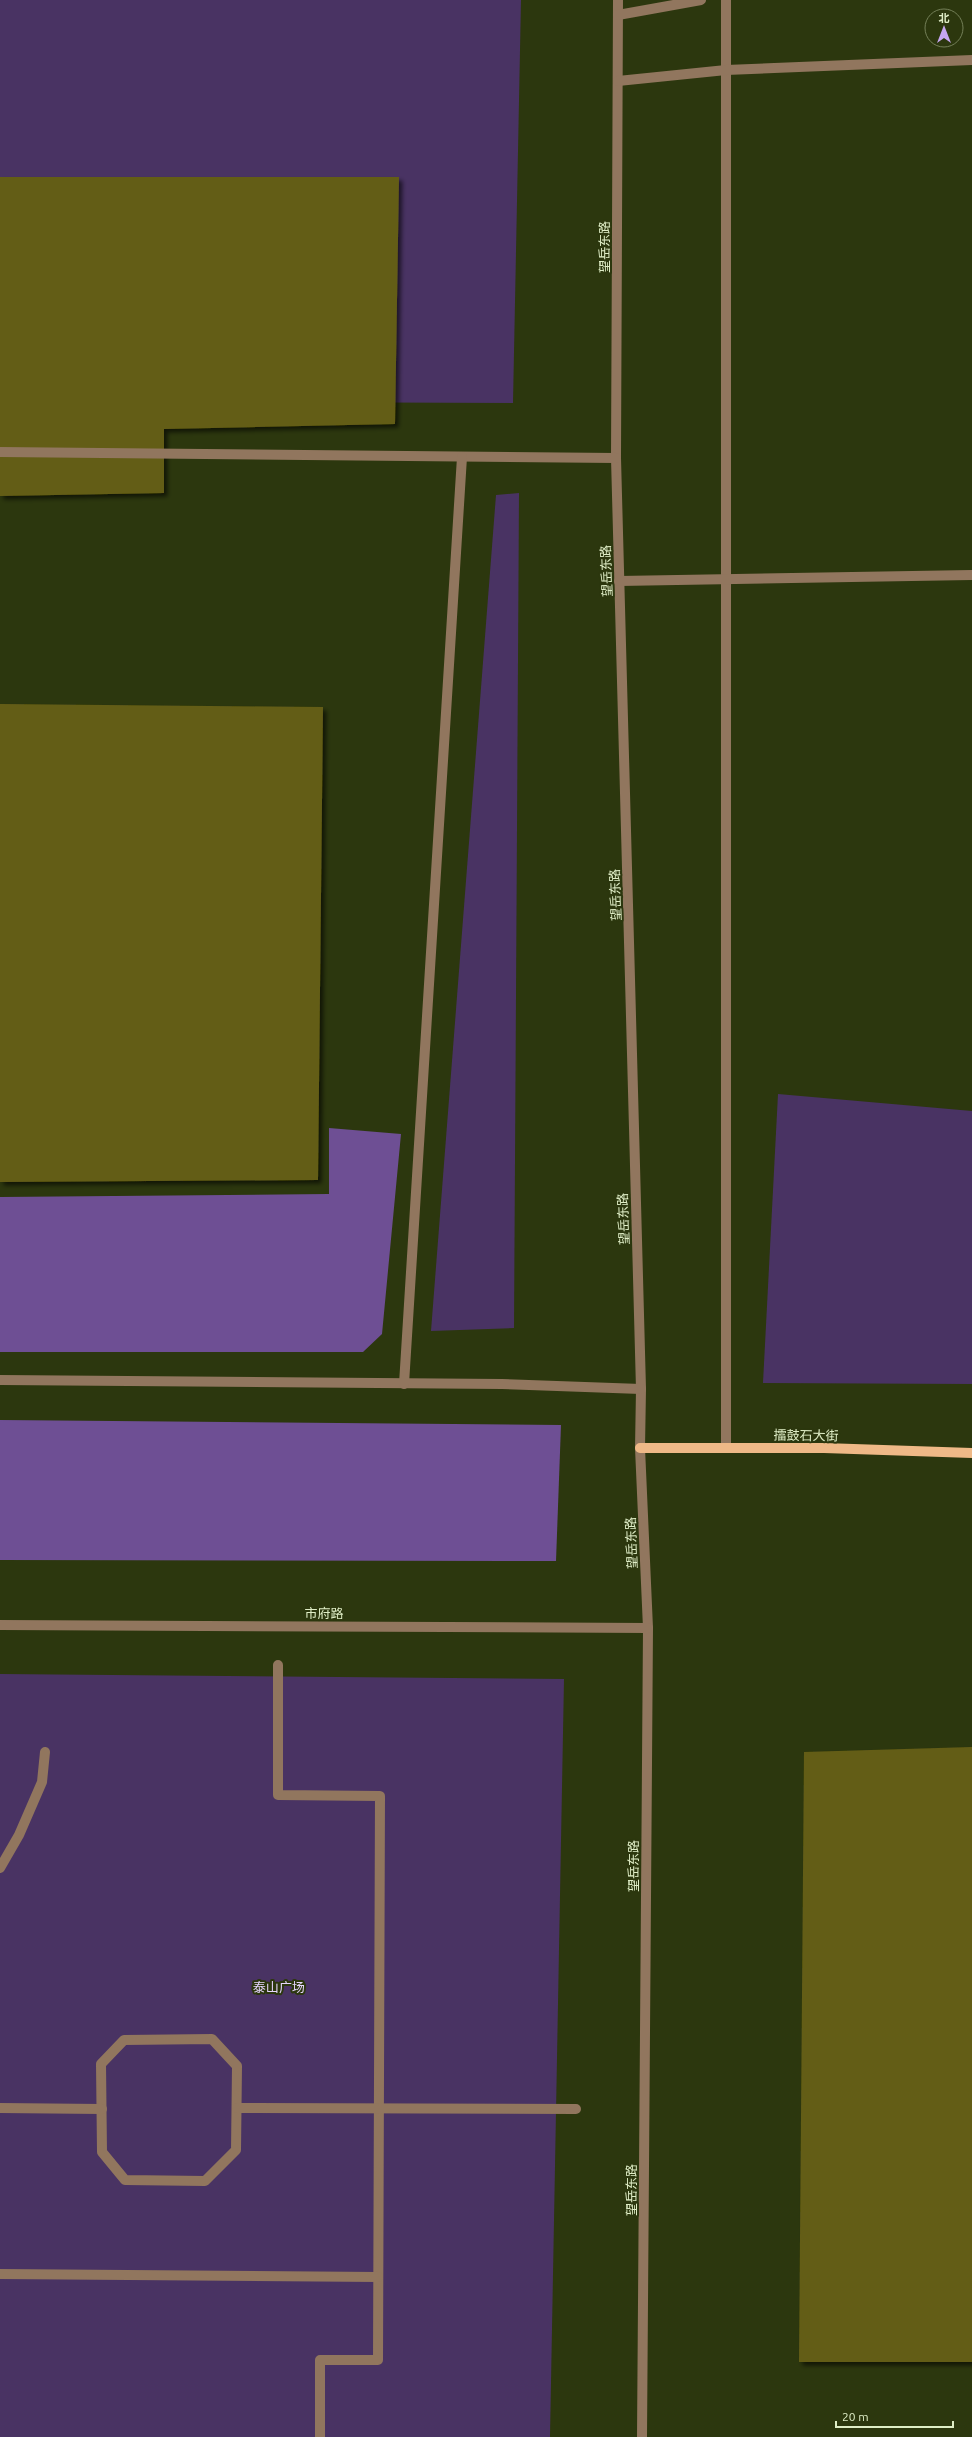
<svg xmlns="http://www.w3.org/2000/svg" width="972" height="2437" viewBox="0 0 972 2437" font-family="Ubuntu,'Noto Sans SC',sans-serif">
<defs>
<filter id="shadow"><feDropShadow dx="3.5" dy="3.5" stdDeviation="2" flood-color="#0009"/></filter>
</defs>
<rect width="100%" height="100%" fill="#2c370e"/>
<!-- green -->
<g fill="#493363">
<path d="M0,0H521L513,403L0,401Z"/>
<path d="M519,493L514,1328L431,1331L496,495Z"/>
<path d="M778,1094L972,1111V1384L763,1383Z"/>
<path d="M0,1674L564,1679L550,2437H0Z"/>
</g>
<!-- forest -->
<g fill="#6e4f94">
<path d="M329,1128L401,1134L382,1334L363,1352H0V1197L329,1194Z"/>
<path d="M0,1420L561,1425L556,1561L0,1560Z"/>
</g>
<!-- building -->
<g fill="#645d16" filter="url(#shadow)">
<path d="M0,177H399L395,424L164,429V493L0,496Z"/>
<path d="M0,704L323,707L318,1180L0,1182Z"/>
<path d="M972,1747V2362H799L804,1752Z"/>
</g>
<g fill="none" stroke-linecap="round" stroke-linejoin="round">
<!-- minor -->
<g stroke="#91765e" stroke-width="10">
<path d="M618,0L616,458L641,1389L640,1448L648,1628L642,2437"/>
<path d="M726,0V1448"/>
<path d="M618,15L701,0"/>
<path d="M618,81L726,70L972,60"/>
<path d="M0,452L616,458"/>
<path d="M619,581L972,575"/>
<path d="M0,1380L502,1384L641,1389"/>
<path d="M404,1384L462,457"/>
<path d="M0,1625L648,1628"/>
<path d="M278,1665V1795L380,1796L378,2360H320V2437"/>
<path d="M0,1868L19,1835L42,1782L45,1752"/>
<path d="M212,2039L237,2066L236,2150L205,2181L125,2180L102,2152L101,2064L124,2040Z"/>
<path d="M0,2108L102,2109"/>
<path d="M237,2108L576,2109"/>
<path d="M0,2274L378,2277"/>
</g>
<!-- major -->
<path stroke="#efb987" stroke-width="10" d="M640,1448H824L972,1453"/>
</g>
<g text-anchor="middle" stroke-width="4" stroke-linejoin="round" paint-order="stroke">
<!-- street labels -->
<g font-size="13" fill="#dfedc6" stroke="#2c370e">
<text transform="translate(604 247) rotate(-90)" y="5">望岳东路</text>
<text transform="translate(606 571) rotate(-92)" y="5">望岳东路</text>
<text transform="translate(615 895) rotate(-92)" y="5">望岳东路</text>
<text transform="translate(623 1219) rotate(-92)" y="5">望岳东路</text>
<text transform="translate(806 1435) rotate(1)" y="5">擂鼓石大街</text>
<text transform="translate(631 1543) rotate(-92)" y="5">望岳东路</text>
<text x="324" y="1618">市府路</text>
<text transform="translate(633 1866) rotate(-90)" y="5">望岳东路</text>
<text transform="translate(631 2190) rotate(-90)" y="5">望岳东路</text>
</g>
<!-- park labels -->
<g font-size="13" fill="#e5d5fd" stroke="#2c370e">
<text x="279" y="1992">泰山广场</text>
</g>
</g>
<!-- north arrow -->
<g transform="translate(944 28)"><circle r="19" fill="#2c370e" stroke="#748058"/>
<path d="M0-3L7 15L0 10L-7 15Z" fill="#c6a6f0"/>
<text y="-6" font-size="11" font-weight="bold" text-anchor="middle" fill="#dfedc6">北</text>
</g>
<!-- scale -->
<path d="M836 2421v6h117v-6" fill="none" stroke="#dfedc6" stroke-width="2"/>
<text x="842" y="2421" font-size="12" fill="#dfedc6" stroke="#2c370e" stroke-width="3" paint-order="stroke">20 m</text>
</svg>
